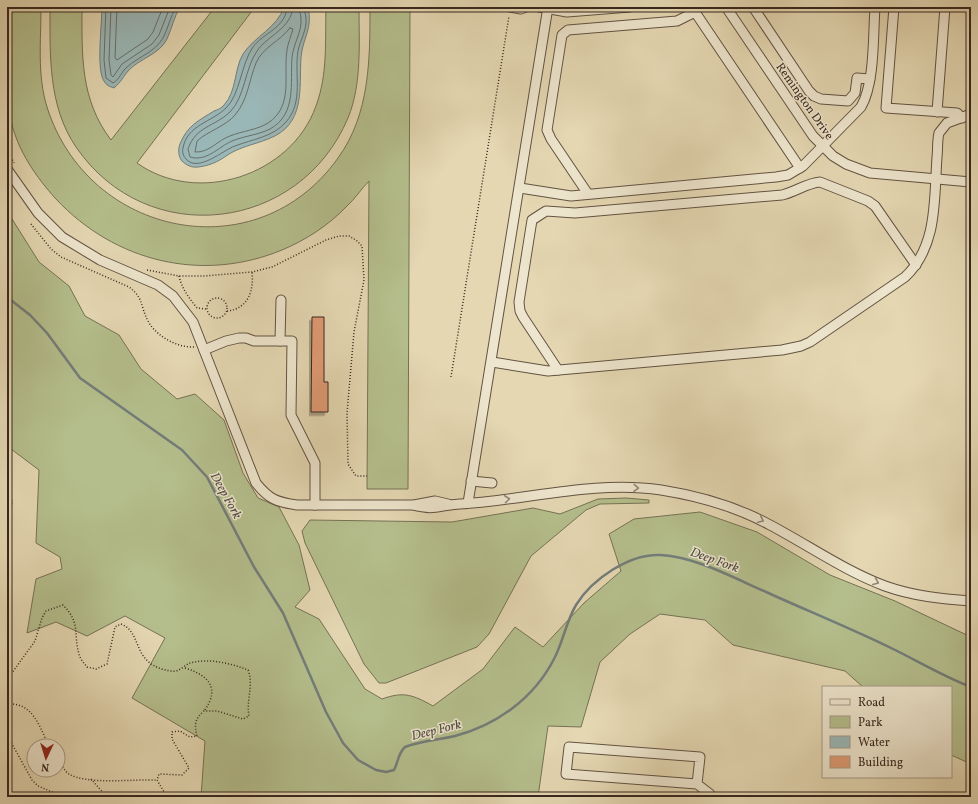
<svg xmlns="http://www.w3.org/2000/svg" width="978" height="804" viewBox="0 0 978 804" font-family="Vollkorn,serif">
<defs>
<filter id="shadow"><feDropShadow dx="-3.5" dy="3.5" stdDeviation="0" flood-color="#0004"/></filter>
</defs>
<rect width="100%" height="100%" fill="#e4d7b2"/>
<filter id="stains"><feTurbulence type="fractalNoise" baseFrequency=".005" numOctaves="4"/><feColorMatrix values="0 0 0 0 .2 0 0 0 0 .09 0 0 0 0 .02 0 0 0 .5 -.17"/></filter>
<radialGradient id="worn" r=".72"><stop offset=".6" stop-color="#630" stop-opacity="0"/><stop offset="1" stop-color="#630" stop-opacity=".3"/></radialGradient>
<!-- green -->
<g fill="#b4be8c" stroke="#767255">
<path d="M7,7H41C41,40 37,75 47,107C88,237 257,272 338,158C370,114 370,59 370,7H410L408,489H367L369,181C361,189 355,199 347,206C329,225 306,240 282,250C202,283 115,262 56,199C36,177 18,151 11,121C2,88 7,42 7,7Z"/>
<path d="M50,7H82C82,56 80,99 111,140L215,7H255L137,163C197,206 291,176 316,106C328,74 325,40 326,7H359C359,43 362,84 348,118C300,232 147,251 76,147C48,106 50,55 50,7Z"/>
<path d="M7,211L39,262L69,286L85,316L119,335L141,369L177,399L195,394L224,420L243,473L258,498L279,507L299,545L310,590L295,607L319,619L365,689L382,699C404,691 413,695 433,706L483,669L515,627L543,647L584,603L621,571L609,534L634,519L700,512L757,532L830,575L895,601L971,637V764L951,755V687H863L845,671L733,645L705,620L660,614L630,634L600,662L581,727L548,726L538,797H201L205,741L132,698L165,638L125,616L87,636L56,622L27,633L36,579L62,569L60,557L36,543L39,470L7,446Z"/>
<path d="M626,498L649,500V503L600,504L586,510L531,556L489,634L477,647L386,683H379L364,664L305,543L302,531L310,520L452,522L533,508L560,514L598,499Z"/>
</g>
<!-- water -->
<g fill="#9ab7b7" stroke="#737d7a">
<path d="M102,7H180C174,17 172,28 167,39C159,55 140,58 128,71C123,77 121,82 114,88C109,86 107,86 104,81C96,70 102,23 102,7Z"/>
<path d="M284,7H308C313,29 303,37 301,57C299,89 306,125 268,139C253,145 239,147 226,156C218,162 208,166 198,167C192,168 186,165 182,161C178,156 178,149 180,144C187,126 198,121 214,111C217,110 222,108 224,105C237,91 234,69 243,54C255,36 277,28 284,7Z"/>
</g>
<g fill="none" stroke-linecap="round" stroke-linejoin="round">
<!-- shore -->
<g stroke="#696f6a" stroke-width="1">
<path d="M106,7L104,60L106,78L113,83C120,79 121,72 127,67C138,57 155,52 163,38C168,29 170,17 176,7"/>
<path d="M111,7L109,60L111,75L113,77L122,64L152,44L159,35L170,7"/>
<path d="M117,7L115,58L117,60L148,39L153,32L163,7"/>
<path d="M287,7C286,28 263,33 253,47C241,64 240,95 226,108C212,122 187,125 183,148C182,151 183,156 186,159C198,173 223,150 235,146C253,139 273,137 286,122C304,102 294,74 298,51C300,40 307,30 306,19C306,15 304,11 304,7"/>
<path d="M293,7C291,29 268,35 257,51C245,68 245,97 230,112C214,127 196,126 188,149L190,157C207,162 218,147 232,141C244,136 258,135 270,129C297,114 290,83 292,58C293,44 302,32 301,19C301,15 299,11 299,7"/>
<path d="M290,28L293,29C291,36 288,43 287,50C283,75 294,106 268,123C257,130 242,131 230,136C218,140 209,153 195,152L197,141C208,131 226,126 235,115C248,100 249,80 256,63C262,48 280,41 290,28Z"/>
</g>
<!-- stream -->
<path stroke="#737d7a" stroke-width="2.5" d="M7,297L30,315L47,333L80,378L182,450L207,477L254,567L283,613L326,712L343,743L358,760L376,770L386,772L394,770C398,763 398,753 405,747C421,741 438,740 455,736C497,725 534,698 554,659C563,642 566,622 576,605C592,579 630,553 661,555C696,557 734,578 766,592C808,611 850,628 891,648C918,661 944,677 971,687"/>
</g>
<!-- building -->
<path fill="#df9a73" stroke="#38271e" filter="url(#shadow)" d="M312,317H324V382H328V412H311Z"/>
<g fill="none" stroke-linecap="round" stroke-linejoin="round">
<defs>
<g id="minor">
<path d="M510,7L521,9L526,7"/>
<path d="M539,7L567,12L630,7"/>
<path d="M726,7L813,136L833,156L846,164L870,173L971,182"/>
<path d="M753,7L809,91L814,96L821,99L848,101L855,93L857,78L870,79"/>
<path d="M894,7L886,108L957,113L962,118"/>
<path d="M937,112L945,7"/>
<path d="M7,169L38,213L62,237L100,260L158,285L173,296L193,322L256,483C269,499 276,502 297,505H413C435,511 439,505 460,504C527,500 594,480 661,490C699,496 737,507 770,525C808,545 845,571 885,586C913,596 942,599 971,601"/>
<path d="M520,188L571,196L776,177L788,175L803,166L861,107C875,83 873,35 875,7"/>
<path d="M588,194L551,139L547,130L562,35L568,30L677,21L695,12L800,168"/>
<path d="M280,341L281,300"/>
<path d="M204,350L226,341L239,338H246L254,341H292L291,415L315,463V505"/>
<path d="M492,362L548,371L782,350L801,346L810,342L905,277C938,246 934,199 937,157C938,149 937,141 939,133L947,123L971,114"/>
<path d="M558,370L523,317L520,311L519,302L532,220L546,211L575,213L782,195C795,192 807,183 820,182L868,201L875,206L916,265"/>
<path d="M471,481L492,483"/>
<path d="M468,503L548,7"/>
<path d="M414,505L435,501L448,504"/>
<path d="M697,784L700,757L569,747L566,774L697,784L710,794V797"/>
</g>
</defs>
<!-- minor casing -->
<use href="#minor" stroke="#635343" stroke-width="11"/>
<!-- path -->
<g stroke="#38271e" stroke-width="1.5" stroke-dasharray="1 2" stroke-linecap="butt">
<path d="M7,149L14,163"/>
<path d="M31,224L51,249L61,257L129,287C144,298 140,306 148,321C156,336 177,348 195,347"/>
<path d="M147,270L179,276H204L252,272L272,267L326,240L339,236H349L356,240L362,246L364,280L354,332L347,413L348,464L356,476H367"/>
<path d="M179,276C182,289 189,298 197,308L206,309"/>
<circle cx="217" cy="308" r="10"/>
<path d="M227,311C248,309 254,291 252,272"/>
<path d="M451,377L509,16"/>
<path d="M7,492L12,501L11,511L7,514"/>
<path d="M185,668C208,675 221,688 204,711"/>
<path d="M7,676L9,677L35,641L42,618L46,611L63,605C81,623 73,633 79,654C80,659 84,663 87,667L96,669L107,664L115,627L121,624C144,633 130,665 171,671C179,673 184,665 190,663C209,658 230,663 248,670C254,685 246,700 249,716L243,719L217,711H204C195,719 194,724 197,736L190,737L180,731L172,732V739L189,768L182,775L159,774L157,780L167,797"/>
<path d="M7,704C33,702 39,726 49,746"/>
<path d="M7,735L32,780L38,786L64,797"/>
<path d="M58,759C61,763 64,771 69,774C86,785 136,779 157,780"/>
<path d="M91,779L107,797"/>
<path d="M119,797L125,795L137,797"/>
</g>
<!-- minor -->
<use href="#minor" stroke="#ede5cd" stroke-width="9"/>
</g>
<!-- one-way arrows -->
<defs><path id="oneway-chevron" d="M-2-3.5L2.5 0L-2 3.5" fill="none" stroke-width="1.6" stroke-linecap="round" stroke-linejoin="round"/></defs>
<g stroke="#928676">
<use href="#oneway-chevron" transform="translate(636 488) rotate(2)"/>
<use href="#oneway-chevron" transform="translate(507 499) rotate(-7)"/>
<use href="#oneway-chevron" transform="translate(761 520) rotate(25)"/>
<use href="#oneway-chevron" transform="translate(876 582) rotate(22)"/>
</g>
<g text-anchor="middle" stroke-width="3" stroke-linejoin="round" paint-order="stroke">
<!-- street labels -->
<g font-size="12" fill="#38271e" stroke="#ede5cd">
<text transform="translate(805 101) rotate(55)" y="4">Remington Drive</text>
</g>
<!-- water labels -->
<g font-size="13" font-style="italic" fill="#504b44" stroke="#ede5cd">
<text transform="translate(227 495) rotate(61)" y="5">Deep Fork</text>
<text transform="translate(715 559) rotate(20)" y="5">Deep Fork</text>
<text transform="translate(436 729) rotate(-14)" y="5">Deep Fork</text>
</g>
</g>
<!-- margin -->
<rect width="978" height="804" fill="none" stroke="#e4d7b2" stroke-width="24"/>
<rect x="8" y="8" width="962" height="788" fill="none" stroke="#38271e" stroke-width="2"/>
<rect x="12" y="12" width="954" height="780" fill="none" stroke="#38271e"/>
<!-- legend -->
<rect x="822" y="686" width="130" height="92" fill="#ede5cd" stroke="#a59987"/>
<rect x="830" y="699" width="20" height="6" fill="#ede5cd" stroke="#a59987"/>
<text x="858" y="706" font-size="12" fill="#38271e">Road</text>
<rect x="830" y="716" width="20" height="12" fill="#b4be8c" stroke="#a59987"/>
<text x="858" y="726" font-size="12" fill="#38271e">Park</text>
<rect x="830" y="736" width="20" height="12" fill="#9ab7b7" stroke="#a59987"/>
<text x="858" y="746" font-size="12" fill="#38271e">Water</text>
<rect x="830" y="756" width="20" height="12" fill="#df9a73" stroke="#a59987"/>
<text x="858" y="766" font-size="12" fill="#38271e">Building</text>
<!-- north arrow -->
<g transform="translate(46 758) rotate(184)"><circle r="19" fill="#ede5cd" stroke="#a59987"/>
<path d="M0-3L7 15L0 10L-7 15Z" fill="#8f2418"/>
<text y="-6" font-size="11" font-weight="bold" text-anchor="middle" fill="#38271e">N</text>
</g>
<rect width="100%" height="100%" filter="url(#stains)"/>
<rect width="100%" height="100%" fill="url(#worn)"/>
</svg>
